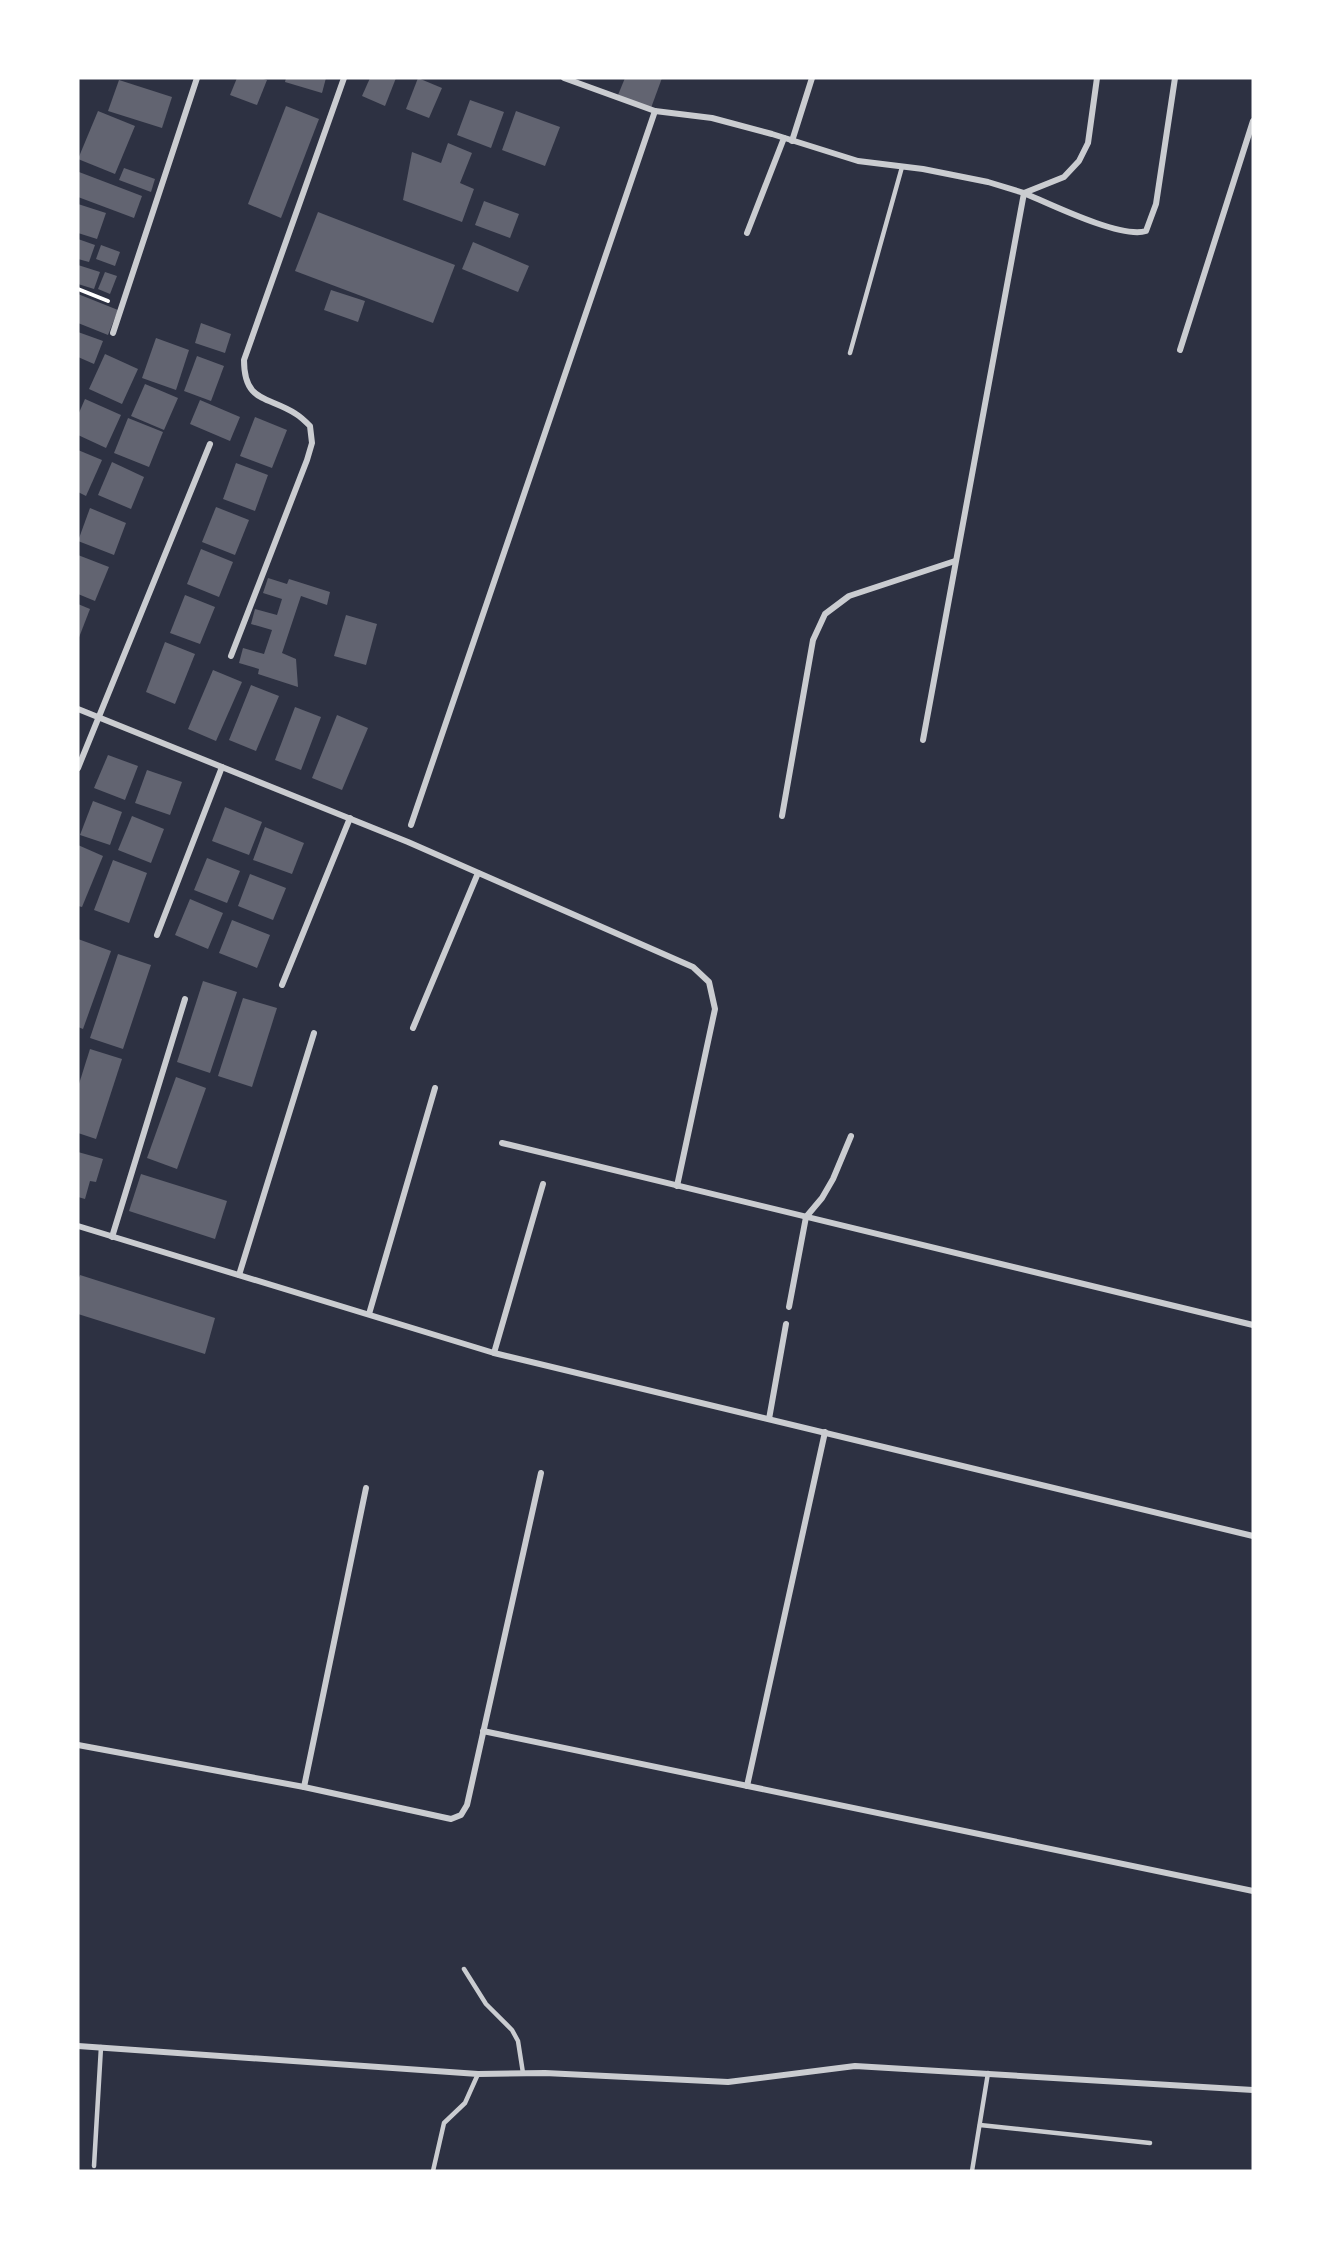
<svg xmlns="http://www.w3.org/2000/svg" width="1331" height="2249" viewBox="0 0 1331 2249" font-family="'Fira Sans Condensed',sans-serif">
<rect width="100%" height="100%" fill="#2d3142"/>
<!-- building -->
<g fill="#626471">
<path d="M237,78H260L267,80L257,105L230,95Z"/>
<path d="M286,78H326L322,93L285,82Z"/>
<path d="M370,78H396L385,106L362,96Z"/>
<path d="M418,78L442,88L429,118L406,109Z"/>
<path d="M625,78H662L651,108L618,95Z"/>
<path d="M119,80L172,97L162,128L108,111Z"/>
<path d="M470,100L504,112L491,148L457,135Z"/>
<path d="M286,106L319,119L281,218L248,204Z"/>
<path d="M98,111L135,126L115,174L78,159Z"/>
<path d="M516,111L560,127L545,166L502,150Z"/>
<path d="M448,143L472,153L460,183L474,189L462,222L403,200L412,152L441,163Z"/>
<path d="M124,168L155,179L151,192L119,180Z"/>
<path d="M79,172L142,196L134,218L78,197Z"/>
<path d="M484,201L519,214L510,238L475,225Z"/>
<path d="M78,204L106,213L97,239L78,233Z"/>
<path d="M318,212L455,265L433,323L295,271Z"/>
<path d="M78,239L95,245L89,262L78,259Z"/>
<path d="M473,242L529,266L518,292L462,269Z"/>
<path d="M101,245L120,252L115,266L96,259Z"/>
<path d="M78,265L100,272L94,289L78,284Z"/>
<path d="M105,272L117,276L110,294L98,289Z"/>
<path d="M331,290L365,301L358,322L324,310Z"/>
<path d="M78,294L118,310L108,335L78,323Z"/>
<path d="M201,323L231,334L225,353L195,343Z"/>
<path d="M78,332L103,341L94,364L78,357Z"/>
<path d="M156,338L189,350L176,390L142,378Z"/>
<path d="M105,354L138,369L122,404L89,389Z"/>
<path d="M197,356L224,366L211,401L184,391Z"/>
<path d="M145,384L178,398L164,430L131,416Z"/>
<path d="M85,399L121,415L106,448L78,435V415Z"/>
<path d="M200,400L240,417L230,441L190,424Z"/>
<path d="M255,417L287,430L272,468L240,456Z"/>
<path d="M128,418L163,432L149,467L114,453Z"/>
<path d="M78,450L102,460L86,496L78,492Z"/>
<path d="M112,462L144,477L131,509L98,495Z"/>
<path d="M236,463L268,475L255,511L223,499Z"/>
<path d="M216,507L249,520L235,555L202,542Z"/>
<path d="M90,508L126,523L114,555L78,541Z"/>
<path d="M201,549L233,562L219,597L187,584Z"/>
<path d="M78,555L109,567L95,601L78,594Z"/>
<path d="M268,578L287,584L289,579L330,592L327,605L301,596L282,653L296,659L298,687L258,674L259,669L239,663L243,648L264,654L272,630L251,624L255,609L277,615L282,599L263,593Z"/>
<path d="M185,595L215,607L200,644L170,633Z"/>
<path d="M78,604L90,609L78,640Z"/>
<path d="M346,615L377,624L366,665L334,656Z"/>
<path d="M165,642L195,654L175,704L146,692Z"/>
<path d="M213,670L242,682L216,741L188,729Z"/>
<path d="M251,685L279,696L256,751L229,740Z"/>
<path d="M295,707L321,717L301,770L275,760Z"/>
<path d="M337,715L368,728L342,790L312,778Z"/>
<path d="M108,755L138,766L125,800L94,788Z"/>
<path d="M147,770L182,782L170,815L135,803Z"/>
<path d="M93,801L122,812L110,845L80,835Z"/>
<path d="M225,807L262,822L249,855L212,841Z"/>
<path d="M132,816L164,829L151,863L118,850Z"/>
<path d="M265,827L304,843L292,874L253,860Z"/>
<path d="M78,845L103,856L82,907L78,906Z"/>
<path d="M207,858L240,871L227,903L194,890Z"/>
<path d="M113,860L147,873L129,923L94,910Z"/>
<path d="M250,874L286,888L273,920L238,906Z"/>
<path d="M190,899L223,913L208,949L175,935Z"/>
<path d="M232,920L270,935L257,968L219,953Z"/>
<path d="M78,939L111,951L83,1029L78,1027Z"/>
<path d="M118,954L151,965L123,1049L90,1038Z"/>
<path d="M203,981L237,992L210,1073L177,1062Z"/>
<path d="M243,998L277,1008L252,1087L218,1076Z"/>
<path d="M90,1049L122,1059L96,1139L78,1133V1087Z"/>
<path d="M176,1077L206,1088L177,1169L147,1158Z"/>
<path d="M78,1152L103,1159L96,1182L90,1181L85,1199L78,1197Z"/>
<path d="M141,1174L227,1201L215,1239L129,1211Z"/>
<path d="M80,1275L215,1318L205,1354L78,1314V1280Z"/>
</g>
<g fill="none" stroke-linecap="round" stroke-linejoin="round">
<!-- path -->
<path stroke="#fff" stroke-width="4" d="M78,289L108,301"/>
<!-- service -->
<g stroke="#caccd0" stroke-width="4.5">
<path d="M850,353L902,167"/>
<path d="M464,1969L486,2004L512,2030L518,2041L523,2073"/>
<path d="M980,2125L1150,2143"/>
<path d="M94,2166L101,2047"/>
<path d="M433,2171L444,2123L465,2103L478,2074"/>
<path d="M972,2171L988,2073"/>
</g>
<!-- minor -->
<g stroke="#caccd0" stroke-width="6">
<path d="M564,78L655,111L712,118L772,134L858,161L923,169L988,182L1024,193L1064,177L1079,161L1088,143L1097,78"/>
<path d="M792,141L812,78"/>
<path d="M747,233L784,138"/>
<path d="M113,333L197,78"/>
<path d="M1180,350L1253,121"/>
<path d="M231,656L307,460L312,443L310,426C306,422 301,417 296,414C268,396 244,403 244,360L344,78"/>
<path d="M78,709L408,842L693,967L709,982L715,1009L677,1186"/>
<path d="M923,740L1024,193C1050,204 1121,239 1146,231L1156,204L1175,78"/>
<path d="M78,768L210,444"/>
<path d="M782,816L813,640L825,614L849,596L955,561"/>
<path d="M411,825L655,111"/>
<path d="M157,935L222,767"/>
<path d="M282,985L350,818"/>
<path d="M413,1028L478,873"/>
<path d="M502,1143L1253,1325"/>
<path d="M78,1226L494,1353L1253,1536"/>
<path d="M112,1237L185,999"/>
<path d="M239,1275L314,1033"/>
<path d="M789,1307L806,1217L822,1198L833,1179L851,1136"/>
<path d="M369,1314L435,1088"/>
<path d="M494,1353L543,1184"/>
<path d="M769,1419L786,1324"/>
<path d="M483,1731L1253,1891"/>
<path d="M78,1745L304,1787L451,1819L461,1815L467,1805L541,1473"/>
<path d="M747,1786L825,1432"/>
<path d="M304,1787L366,1488"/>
<path d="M78,2046L478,2074L545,2073L728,2082L855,2066L1253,2090"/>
</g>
</g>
<!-- border -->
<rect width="1331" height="2249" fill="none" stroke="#ffffff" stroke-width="159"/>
</svg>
